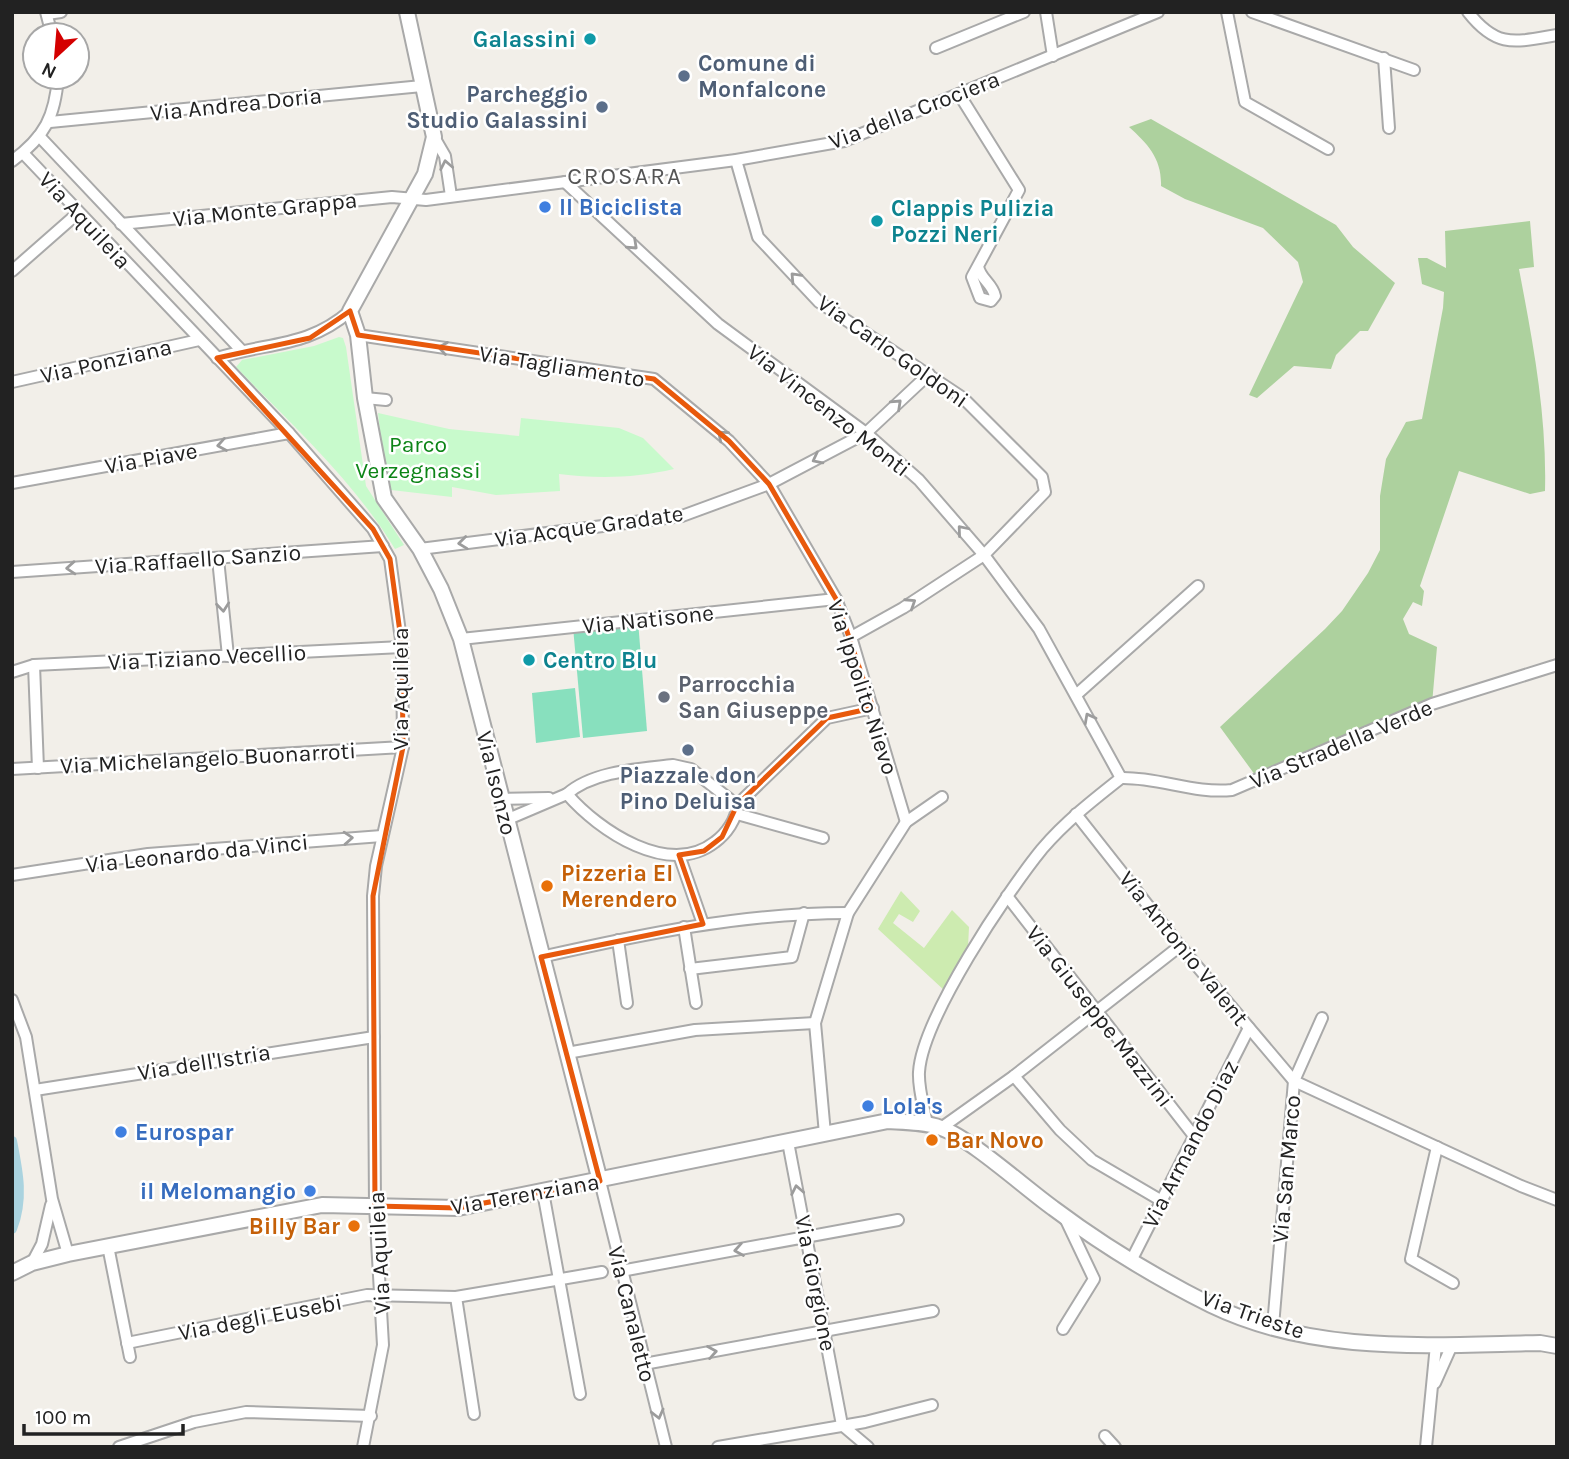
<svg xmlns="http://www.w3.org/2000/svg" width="1569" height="1459" viewBox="0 0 1569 1459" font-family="Karla,sans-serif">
<rect width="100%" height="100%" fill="#f2efe9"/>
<!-- grass -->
<path fill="#cdebb0" d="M901,891L920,911L913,922L899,914L893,923L924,948L952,910L969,927L968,947L945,991L878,929Z"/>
<!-- forest -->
<g fill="#add19e">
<path d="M1151,119L1336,225L1353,247L1395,283L1368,331H1360L1336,355L1331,369L1294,366L1257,398L1249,395L1303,282L1298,262L1263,228L1185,199L1161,186C1162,159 1148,144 1129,127Z"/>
<path d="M1530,221L1534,267L1519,269C1533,343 1547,415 1545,491L1530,494L1459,471L1420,586L1424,591L1422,606L1413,602L1403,619L1409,634L1437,647L1432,704L1258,779L1220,727L1325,629L1342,611L1368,573L1380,550V496L1386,459L1406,422L1422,419L1443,308L1444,292L1422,284L1418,258H1427L1446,268L1445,231Z"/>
</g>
<!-- park -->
<g fill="#c8facc">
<path d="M339,337L343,338L346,347L366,486L404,545L395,549C353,480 292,425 236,367L242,360L314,346Z"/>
<path d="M378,413L449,429L519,436L521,418L619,428L643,438L674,469C635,478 599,479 559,474L560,491L496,495L452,487V497L391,490L384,467Z"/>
</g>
<!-- pitch -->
<g fill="#88e0be">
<path d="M638,621L647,731L583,738L573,627Z"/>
<path d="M575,688L580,737L536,743L532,693Z"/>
</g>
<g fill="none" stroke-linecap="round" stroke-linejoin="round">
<!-- canal -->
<path stroke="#aad3df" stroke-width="10" d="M12,1141C18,1171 24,1199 12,1229"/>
<defs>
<g id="minor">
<path d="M46,12L52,35"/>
<path d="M1046,12L1053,56"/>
<path d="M1227,12L1245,102L1328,149"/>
<path d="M1252,12L1414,70"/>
<path d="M1468,12C1497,49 1515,42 1557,35"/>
<path d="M47,14L61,12"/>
<path d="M936,48L1024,12"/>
<path d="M1384,58L1389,128"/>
<path d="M959,94L1019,190L972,277L980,298L991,301L995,296C992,283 980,279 978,266"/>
<path d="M50,122L422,86"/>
<path d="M39,136L242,351"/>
<path d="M434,137L445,156L451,196"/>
<path d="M23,153L289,433L373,529L390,559L402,647L403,747L376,866L373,896L375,1206L383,1345L363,1447"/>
<path d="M736,160L758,237L819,302L963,398L1042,477L1045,492L984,555L903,608L851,637"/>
<path d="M12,161C45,137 55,116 58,77"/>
<path d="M565,182L718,324L866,433L919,480L984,555L1039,629L1121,778"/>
<path d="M121,224L392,197L426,200L736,160L844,141L1158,12"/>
<path d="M12,271L78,213"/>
<path d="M358,335L654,379L729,441L769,484L836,599L851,637L906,822"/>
<path d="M217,358C267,342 308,348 350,311"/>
<path d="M12,382L199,340"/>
<path d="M365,398L386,400"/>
<path d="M12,483L289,433"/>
<path d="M420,549L682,516L769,484L866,433L929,374"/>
<path d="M218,559L228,656"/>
<path d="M12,572L383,546"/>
<path d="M461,639L836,599"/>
<path d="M34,665L38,768"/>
<path d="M12,672L34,665L402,647"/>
<path d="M1076,695L1198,586"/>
<path d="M673,765L691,769L737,805C737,819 726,834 715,842C669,878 599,831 567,794C593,771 639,769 673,765Z"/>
<path d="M12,769L403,747"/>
<path d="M1121,778C1159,777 1194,794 1232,790L1432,704L1557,665"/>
<path d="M500,799L549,798"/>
<path d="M737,805L827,718L873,708"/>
<path d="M737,814L823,838"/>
<path d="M1076,814L1180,946L1294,1081L1521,1186L1557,1200"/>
<path d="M506,820L567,794"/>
<path d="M679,855L703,924"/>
<path d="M12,875L148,854L382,836"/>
<path d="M1007,896L1194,1136"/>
<path d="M684,927L696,1003"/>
<path d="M618,940L627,1003"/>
<path d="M541,957C643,934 744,913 848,913"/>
<path d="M690,969L792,957L804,913"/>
<path d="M12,1000L26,1037L52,1199L68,1254"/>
<path d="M567,1053L695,1030L815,1023"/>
<path d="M1014,1076L1060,1130L1092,1160L1162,1201"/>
<path d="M35,1090L374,1037"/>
<path d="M927,1124C924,1108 918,1088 919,1072C922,1019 1007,892 1042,849C1065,822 1093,800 1121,778"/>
<path d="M941,1128L1014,1076L1180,946"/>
<path d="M825,1134L815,1023L848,913L906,822L942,797"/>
<path d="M788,1142L842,1425L868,1447"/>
<path d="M1437,1147L1411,1259L1453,1283"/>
<path d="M600,1181L666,1447"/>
<path d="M543,1192L580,1394"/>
<path d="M108,1246L130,1357"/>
<path d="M1132,1259L1249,1028"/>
<path d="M32,1263L42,1244L51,1205"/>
<path d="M621,1271L898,1220"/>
<path d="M456,1297L474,1414"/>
<path d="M1273,1326L1294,1081L1322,1018"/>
<path d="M1063,1329L1094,1279L1065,1218"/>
<path d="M127,1343L367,1295L456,1297L602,1272"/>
<path d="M644,1364L933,1311"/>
<path d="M1435,1383L1452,1345"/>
<path d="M1105,1436L1115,1447"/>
<path d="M119,1447L194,1422L246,1412L371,1416"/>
<path d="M718,1447L865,1422L932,1405"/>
<path d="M1426,1447L1436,1345"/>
</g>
<g id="tertiary">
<path d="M407,12L434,137L425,174L350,311L358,335L365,398L384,498L420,549L441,589L461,639L600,1181"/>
<path d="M12,1273L32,1263L68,1254L322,1205L458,1208L888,1121C906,1122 925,1122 941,1128C970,1138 1025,1188 1053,1208C1101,1244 1157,1278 1211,1305C1314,1355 1430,1345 1540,1343L1557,1346"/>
</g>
</defs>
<!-- minor casing -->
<use href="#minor" stroke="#a9a9a9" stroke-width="14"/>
<!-- tertiary casing -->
<use href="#tertiary" stroke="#a9a9a9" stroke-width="18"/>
<!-- minor -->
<use href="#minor" stroke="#fff" stroke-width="10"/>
<!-- tertiary -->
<use href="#tertiary" stroke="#fff" stroke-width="14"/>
</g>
<!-- one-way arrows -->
<defs><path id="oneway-chevron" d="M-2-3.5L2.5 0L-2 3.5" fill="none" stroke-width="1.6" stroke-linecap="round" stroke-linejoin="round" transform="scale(1.75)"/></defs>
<g stroke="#9c9c9c">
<use href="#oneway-chevron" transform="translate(446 165) rotate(-101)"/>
<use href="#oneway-chevron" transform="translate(633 245) rotate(43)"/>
<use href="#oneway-chevron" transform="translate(795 277) rotate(-133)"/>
<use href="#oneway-chevron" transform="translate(443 348) rotate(-171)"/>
<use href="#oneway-chevron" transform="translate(897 404) rotate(-43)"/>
<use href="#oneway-chevron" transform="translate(722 435) rotate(-140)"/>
<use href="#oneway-chevron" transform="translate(222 445) rotate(170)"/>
<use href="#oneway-chevron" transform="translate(817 459) rotate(153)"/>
<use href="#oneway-chevron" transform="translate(962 530) rotate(-130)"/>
<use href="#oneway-chevron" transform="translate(463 543) rotate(173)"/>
<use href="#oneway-chevron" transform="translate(71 568) rotate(176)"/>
<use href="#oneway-chevron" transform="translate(911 603) rotate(-33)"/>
<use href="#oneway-chevron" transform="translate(223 607) rotate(84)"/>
<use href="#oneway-chevron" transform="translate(1089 718) rotate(-118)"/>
<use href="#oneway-chevron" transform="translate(348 838) rotate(-4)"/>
<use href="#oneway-chevron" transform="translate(797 1190) rotate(-101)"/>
<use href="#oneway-chevron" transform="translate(739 1250) rotate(170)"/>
<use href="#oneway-chevron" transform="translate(712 1352) rotate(-10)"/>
<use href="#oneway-chevron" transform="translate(658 1414) rotate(76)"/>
</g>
<!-- marked area -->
<path fill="none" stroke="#e8590c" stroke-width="5" stroke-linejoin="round" d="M350,311L358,335L654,379L729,441L769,484L836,599L873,708L827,718L737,805L722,837L704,851L679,855L703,924L541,957L600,1181L458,1208L375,1206L373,896L403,747L402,647L390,559L373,529L217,358L310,338Z"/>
<!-- markers -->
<g fill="#0f9aa8" stroke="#fff" stroke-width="2.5">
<circle cx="590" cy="39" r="7"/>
<circle cx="877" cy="221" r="7"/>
<circle cx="529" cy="660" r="7"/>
</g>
<g fill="#5c6f8a" stroke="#fff" stroke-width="2.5">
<circle cx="684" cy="76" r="7"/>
<circle cx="602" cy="107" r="7"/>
<circle cx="688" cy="750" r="7"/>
</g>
<g fill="#3f7fe0" stroke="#fff" stroke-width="2.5">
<circle cx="545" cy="207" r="7"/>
<circle cx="868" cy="1106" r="7"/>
<circle cx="121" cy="1132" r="7"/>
<circle cx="310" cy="1191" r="7"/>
</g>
<circle fill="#6b7280" stroke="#fff" stroke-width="2.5" cx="664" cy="697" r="7"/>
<g fill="#e8710a" stroke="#fff" stroke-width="2.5">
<circle cx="547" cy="886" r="7"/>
<circle cx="932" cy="1140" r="7"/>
<circle cx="354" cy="1226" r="7"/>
</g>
<g text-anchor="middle" stroke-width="5" stroke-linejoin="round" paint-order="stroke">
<!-- culture labels -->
<g font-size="23" font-weight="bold" fill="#0d838f" stroke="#fff" text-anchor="start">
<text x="576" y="47" text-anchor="end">Galassini</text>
<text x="891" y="216">Clappis Pulizia<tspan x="891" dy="26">Pozzi Neri</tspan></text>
<text x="543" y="668">Centro Blu</text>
</g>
<!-- service labels -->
<g font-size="23" font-weight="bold" fill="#4e5e75" stroke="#fff" text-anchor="start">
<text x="698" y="71">Comune di<tspan x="698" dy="26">Monfalcone</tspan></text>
<text x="588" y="102" text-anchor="end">Parcheggio<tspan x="588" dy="26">Studio Galassini</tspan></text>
<text x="688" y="783" text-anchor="middle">Piazzale don<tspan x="688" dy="26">Pino Deluisa</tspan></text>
</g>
<!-- street labels -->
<g font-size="23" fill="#222" stroke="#fff">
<text transform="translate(236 104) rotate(-6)" y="8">Via Andrea Doria</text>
<text transform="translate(914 110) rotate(-21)" y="8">Via della Crociera</text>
<text transform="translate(265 209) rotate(-6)" y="8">Via Monte Grappa</text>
<text transform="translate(85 220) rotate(47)" y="8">Via Aquileia</text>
<text transform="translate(893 351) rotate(35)" y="8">Via Carlo Goldoni</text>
<text transform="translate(106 361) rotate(-13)" y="8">Via Ponziana</text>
<text transform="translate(562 366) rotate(9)" y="8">Via Tagliamento</text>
<text transform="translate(829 410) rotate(38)" y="8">Via Vincenzo Monti</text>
<text transform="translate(151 458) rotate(-10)" y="8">Via Piave</text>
<text transform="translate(589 526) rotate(-8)" y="8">Via Acque Gradate</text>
<text transform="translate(198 559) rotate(-4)" y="8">Via Raffaello Sanzio</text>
<text transform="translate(648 619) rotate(-6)" y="8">Via Natisone</text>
<text transform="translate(207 657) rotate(-3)" y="8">Via Tiziano Vecellio</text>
<text transform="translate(863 687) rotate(72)" y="8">Via Ippolito Nievo</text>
<text transform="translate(400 689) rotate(-90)" y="8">Via Aquileia</text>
<text transform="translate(1341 744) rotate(-23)" y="8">Via Stradella Verde</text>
<text transform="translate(208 758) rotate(-3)" y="8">Via Michelangelo Buonarroti</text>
<text transform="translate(497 783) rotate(76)" y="8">Via Isonzo</text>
<text transform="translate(197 853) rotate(-6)" y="8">Via Leonardo da Vinci</text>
<text transform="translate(1184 948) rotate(51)" y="8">Via Antonio Valent</text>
<text transform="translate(1100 1016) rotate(52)" y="8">Via Giuseppe Mazzini</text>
<text transform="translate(204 1062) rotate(-9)" y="8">Via dell'Istria</text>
<text transform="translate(1190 1144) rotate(-63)" y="8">Via Armando Diaz</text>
<text transform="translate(1286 1169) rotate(-85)" y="8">Via San Marco</text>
<text transform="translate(525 1194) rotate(-10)" y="8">Via Terenziana</text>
<text transform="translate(379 1253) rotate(-93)" y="8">Via Aquileia</text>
<text transform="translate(816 1283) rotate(79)" y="8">Via Giorgione</text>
<text transform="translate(632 1314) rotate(76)" y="8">Via Canaletto</text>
<text transform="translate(1253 1314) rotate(19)" y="8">Via Trieste</text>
<text transform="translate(260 1317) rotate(-11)" y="8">Via degli Eusebi</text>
</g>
<!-- shop labels -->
<g font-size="23" font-weight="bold" fill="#366cbe" stroke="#fff" text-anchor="start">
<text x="559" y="215">Il Biciclista</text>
<text x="882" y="1114">Lola's</text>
<text x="135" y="1140">Eurospar</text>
<text x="296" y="1199" text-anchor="end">il Melomangio</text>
</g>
<!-- park labels -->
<g font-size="23" fill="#0c8416" stroke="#fff">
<text x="418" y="452">Parco<tspan x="418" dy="26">Verzegnassi</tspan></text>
</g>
<!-- worship labels -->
<g font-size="23" font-weight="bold" fill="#5b616d" stroke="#fff" text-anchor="start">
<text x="678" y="692">Parrocchia<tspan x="678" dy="26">San Giuseppe</tspan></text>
</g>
<!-- food labels -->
<g font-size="23" font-weight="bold" fill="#c56008" stroke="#fff" text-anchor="start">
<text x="561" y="881">Pizzeria El<tspan x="561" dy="26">Merendero</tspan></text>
<text x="946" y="1148">Bar Novo</text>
<text x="340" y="1234" text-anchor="end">Billy Bar</text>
</g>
<!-- neighbourhood labels -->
<g font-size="24" letter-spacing="2" fill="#555" stroke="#fff">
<text x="625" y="184">CROSARA</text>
</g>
</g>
<!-- border -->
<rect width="1569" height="1459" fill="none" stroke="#222222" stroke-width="28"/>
<!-- north arrow -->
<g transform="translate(56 56) rotate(206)"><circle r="33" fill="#ffffff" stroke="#a7a7a7" stroke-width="2"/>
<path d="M0-5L12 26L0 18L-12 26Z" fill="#d40000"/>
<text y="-10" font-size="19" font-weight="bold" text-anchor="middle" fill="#222222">N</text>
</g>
<!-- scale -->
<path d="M24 1424v10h159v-10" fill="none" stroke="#222222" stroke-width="3.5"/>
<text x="35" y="1424" font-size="21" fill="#222222" stroke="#ffffff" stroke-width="5" paint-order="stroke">100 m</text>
</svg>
